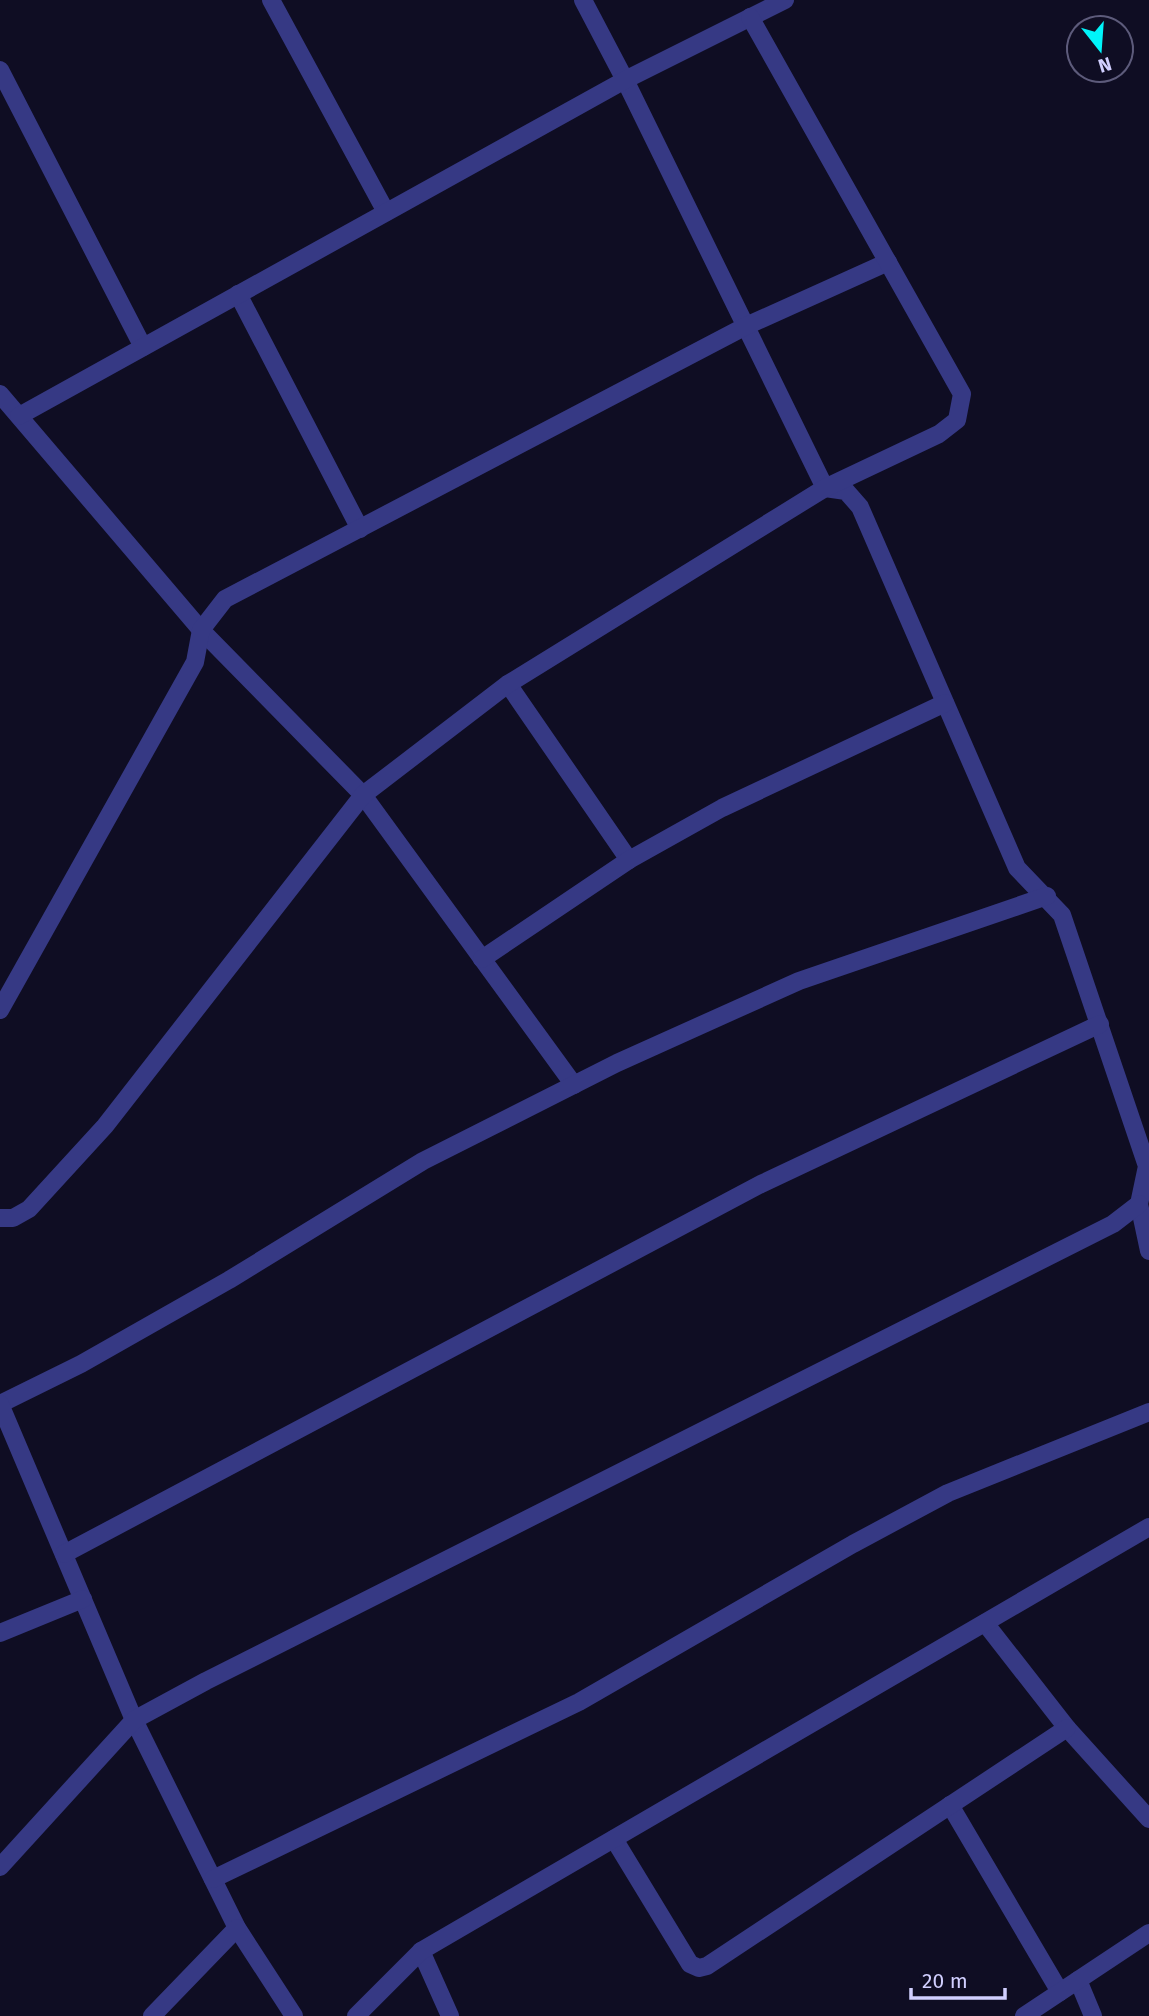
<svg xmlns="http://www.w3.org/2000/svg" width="1149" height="2016" viewBox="0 0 1149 2016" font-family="'Fira Sans',sans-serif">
<rect width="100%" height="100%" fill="#0f0d23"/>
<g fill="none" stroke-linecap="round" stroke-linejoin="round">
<!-- minor -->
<g stroke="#363984" stroke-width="18">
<path d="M271,0L386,212"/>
<path d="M583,0L625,80L825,488"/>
<path d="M0,70L143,347"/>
<path d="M238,294L360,529"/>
<path d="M0,394L201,630L363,795L574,1085"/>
<path d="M19,416L625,80L785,0"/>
<path d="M825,488L846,491L860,507L1017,868L1062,915L1147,1166L1139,1204L1149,1251"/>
<path d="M508,684L629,860"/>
<path d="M482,959L629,860L722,808L945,703"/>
<path d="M0,1010L195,662L201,630L225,599L746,326L888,262"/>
<path d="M0,1218H13L29,1209L105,1126L363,795L508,684L825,488L939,434L957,420L962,394L750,17"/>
<path d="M0,1404L81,1364L229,1280L423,1161L617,1063L799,981L1047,896"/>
<path d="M0,1404L134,1720L237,1928L294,2016"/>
<path d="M64,1554L761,1184L1100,1024"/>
<path d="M985,1623L1067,1728L1149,1819"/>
<path d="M0,1633L83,1599"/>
<path d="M950,1805L1060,1992"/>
<path d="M614,1839L690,1964L699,1968L707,1966L1067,1728"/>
<path d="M0,1867L134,1720L206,1681L1113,1224L1139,1204"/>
<path d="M213,1879L579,1702L853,1544L948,1493L1149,1412"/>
<path d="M421,1951L450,2016"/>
<path d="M1078,1980L1093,2016"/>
<path d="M152,2016L237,1928"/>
<path d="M356,2016L421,1951L1149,1527"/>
<path d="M1024,2016L1149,1933"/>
</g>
</g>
<!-- north arrow -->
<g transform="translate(1100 49) rotate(163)"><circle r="33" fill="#0f0d23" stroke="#5d5b7b" stroke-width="2"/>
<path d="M0-5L12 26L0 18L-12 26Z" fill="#00f4fa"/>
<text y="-10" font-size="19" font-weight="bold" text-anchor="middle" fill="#d1cfff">N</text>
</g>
<!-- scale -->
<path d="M911 1988v10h94v-10" fill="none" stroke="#d1cfff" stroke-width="3.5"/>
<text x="922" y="1988" font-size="21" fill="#d1cfff" stroke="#0f0d23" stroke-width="5" paint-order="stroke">20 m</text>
</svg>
